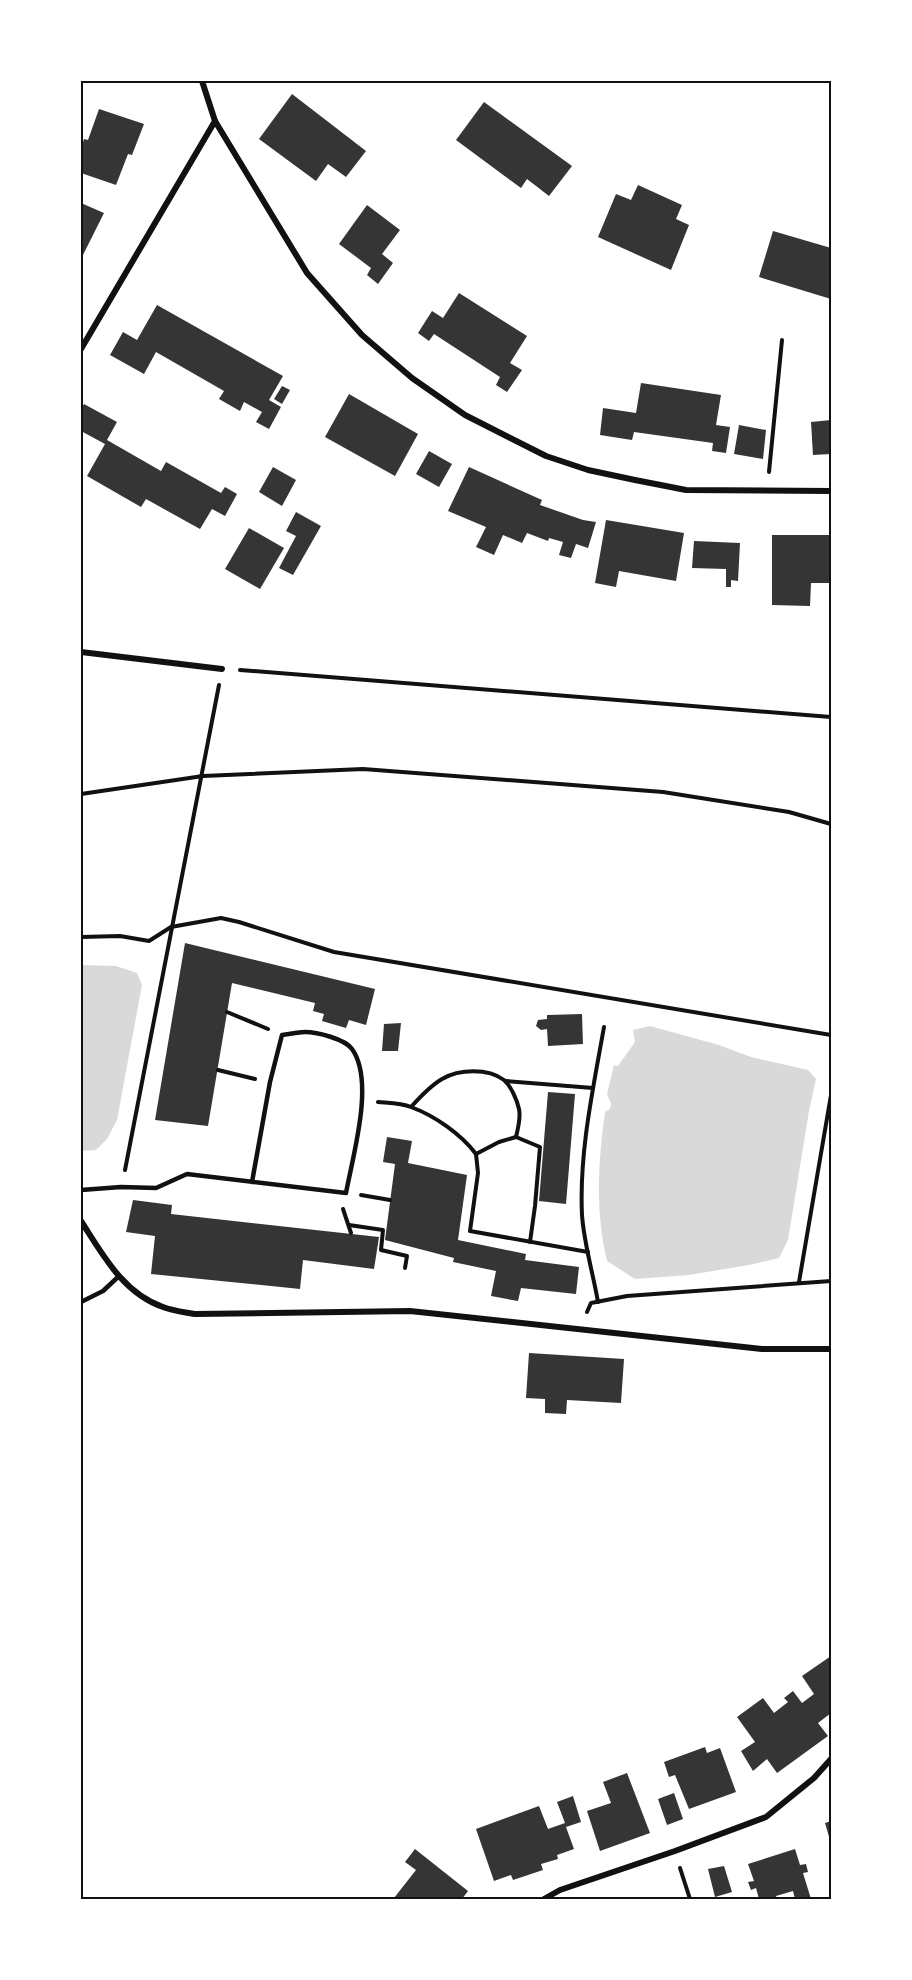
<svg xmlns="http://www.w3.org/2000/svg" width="912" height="1980" viewBox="0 0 912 1980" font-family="'Roboto Serif',serif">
<rect width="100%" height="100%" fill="#fff"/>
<!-- water -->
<g fill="#d9d9d9">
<path d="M81,965L116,966L137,973L142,985L117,1120L107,1139L96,1150L81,1151Z"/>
<path d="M650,1026L719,1045L751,1057L808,1070L816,1079L809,1111L788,1240L779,1258L749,1265L689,1275L635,1279L607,1261C595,1209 598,1164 605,1112L610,1109L611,1104L607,1094L614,1065L618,1066L635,1042L633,1030Z"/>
</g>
<!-- building -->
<g fill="#353535">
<path d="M292,94L366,151L346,177L328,164L316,181L259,139Z"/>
<path d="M484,102L572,166L549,196L527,179L521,188L456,140Z"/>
<path d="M99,109L144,124L132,155L128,154L116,185L81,173V149L84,139L88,140Z"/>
<path d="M638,185L682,205L676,219L689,225L671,270L598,237L616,194L631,200Z"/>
<path d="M81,203L104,213L83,255L81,254Z"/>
<path d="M367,205L400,230L382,254L393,263L378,284L367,275L371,268L339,244Z"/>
<path d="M773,231L831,248V299L759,277Z"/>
<path d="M459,293L527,336L510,363L522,370L507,392L496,385L500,377L434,334L429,341L418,333L432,311L443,318Z"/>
<path d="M157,305L283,376L269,400L281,407L269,429L256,422L262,412L244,402L240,411L219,399L224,391L156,352L144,374L110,355L123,332L137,340Z"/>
<path d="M641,383L721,395L716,425L730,427L726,453L712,451L713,443L634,432L632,440L600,435L603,408L636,413Z"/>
<path d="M282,386L290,390L282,404L274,399Z"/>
<path d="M349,394L418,434L395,476L325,437Z"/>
<path d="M84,404L117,422L107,440L161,471L166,462L221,493L225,487L237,494L225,516L212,509L200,529L146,499L141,507L87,476L105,444L81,431V409Z"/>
<path d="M831,420V454L813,455L811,422Z"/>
<path d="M739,425L766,430L763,459L734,454Z"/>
<path d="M429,451L452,464L439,487L416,474Z"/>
<path d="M273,467L296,480L282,506L259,492Z"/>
<path d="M469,467L542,500L540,505L583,520L596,522L588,548L576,544L571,558L559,555L563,542L549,538L548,541L527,533L522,543L503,535L494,555L476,547L486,527L448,511Z"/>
<path d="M296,512L321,526L293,575L279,568L296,536L286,531Z"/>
<path d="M606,520L684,533L676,581L619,571L616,587L595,583Z"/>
<path d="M249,528L284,548L260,589L225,569Z"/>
<path d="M772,535H831V583H811L810,606L772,605Z"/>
<path d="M694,541L740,543L738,581L731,580V587H726V569L692,568Z"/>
<path d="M185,943L375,989L366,1025L349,1020L346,1028L322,1021L324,1014L313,1011L315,1003L232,983L208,1126L155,1120Z"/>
<path d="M582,1014L583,1044L548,1046L547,1029L541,1030L536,1026L538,1020L547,1019V1015Z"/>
<path d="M401,1023L398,1051H382L384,1024Z"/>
<path d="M548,1092L575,1094L566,1204L539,1201Z"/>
<path d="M387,1137L412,1141L408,1163L467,1175L458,1240L526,1254L525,1260L579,1267L576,1294L521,1288L518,1301L491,1296L496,1271L453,1262L454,1258L385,1240L395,1164L383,1162Z"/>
<path d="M133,1200L172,1205L171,1214L379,1237L374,1269L303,1260L300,1289L151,1274L155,1236L126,1232Z"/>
<path d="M529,1353L624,1359L621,1403L567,1400L566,1414L545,1413V1399L526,1398Z"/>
<path d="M831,1656V1713L818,1723L828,1736L777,1773L767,1759L753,1771L741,1751L755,1742L737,1717L763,1698L774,1713L788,1702L784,1698L793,1691L802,1703L814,1694L802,1676Z"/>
<path d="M705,1747L707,1753L720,1748L736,1792L689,1809L675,1775L669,1777L664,1762Z"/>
<path d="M627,1773L650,1833L600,1851L587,1811L611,1803L603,1782Z"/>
<path d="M674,1793L683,1819L667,1825L658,1799Z"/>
<path d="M573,1796L581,1822L566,1827L574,1849L557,1855L558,1859L541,1864L543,1870L513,1880L511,1875L494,1881L476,1829L539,1806L548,1829L565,1823L557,1802Z"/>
<path d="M831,1821V1840H830L825,1823Z"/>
<path d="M415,1849L468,1891L462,1899L394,1898L416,1870L405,1862Z"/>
<path d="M795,1849L800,1865L806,1864L808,1872L803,1873L811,1899H795L793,1891L776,1896L777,1899H759L756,1888L751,1890L748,1882L754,1881L748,1864Z"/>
<path d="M724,1866L732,1892L715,1897L708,1869Z"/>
</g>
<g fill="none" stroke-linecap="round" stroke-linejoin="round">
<!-- path -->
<g stroke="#111" stroke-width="4">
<path d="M769,472L782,340"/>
<path d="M240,670L831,717"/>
<path d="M81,794L203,776L363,769L663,792L789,812L831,824"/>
<path d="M81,937L120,936L149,941L171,927L221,918L239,922L334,952L831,1035"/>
<path d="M227,1012L268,1029"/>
<path d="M218,1070L255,1079"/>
<path d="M506,1081L593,1088"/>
<path d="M378,1102C389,1103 401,1103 411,1107C435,1116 461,1134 476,1154L499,1142L516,1137C518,1128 521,1118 519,1109C517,1100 511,1086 504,1080C488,1068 459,1069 442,1079C430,1086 420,1097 411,1107"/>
<path d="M516,1137L540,1147L535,1206L530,1242"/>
<path d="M476,1154L478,1173L470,1231L588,1252"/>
<path d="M125,1170L219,685"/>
<path d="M361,1195L390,1200"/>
<path d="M343,1209L351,1233"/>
<path d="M349,1225L383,1230L381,1250L407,1256L405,1268"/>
<path d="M799,1282L831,1095"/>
<path d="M598,1302C593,1273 584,1244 582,1215C579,1153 593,1089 604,1027"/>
<path d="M587,1312L591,1303L627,1296L831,1281"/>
<path d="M680,1868L690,1899"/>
</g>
<!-- service -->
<g stroke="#111" stroke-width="4.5">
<path d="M81,1190L121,1187L156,1188L187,1174L346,1193C353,1155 375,1081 352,1049C345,1039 317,1032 305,1032C298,1032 290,1034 282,1035L270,1082L252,1182"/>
<path d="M81,1302L103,1291L118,1277"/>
</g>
<!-- minor -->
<g stroke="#111" stroke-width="6">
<path d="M202,81L215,121L307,273L362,335L412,378L465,415L546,456L588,470L635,480L686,490L831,491"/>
<path d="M81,349L215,121"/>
<path d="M81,652L222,669"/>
<path d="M81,1221C103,1255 123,1293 163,1307C173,1311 184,1312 195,1314L410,1311L762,1349H831"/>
<path d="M544,1899L560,1890L675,1851L766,1817L814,1778L831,1759"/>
</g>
</g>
<!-- border -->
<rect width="912" height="1980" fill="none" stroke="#ffffff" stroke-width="165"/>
<rect x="82" y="82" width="748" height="1816" fill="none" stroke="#111" stroke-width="2"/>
</svg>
